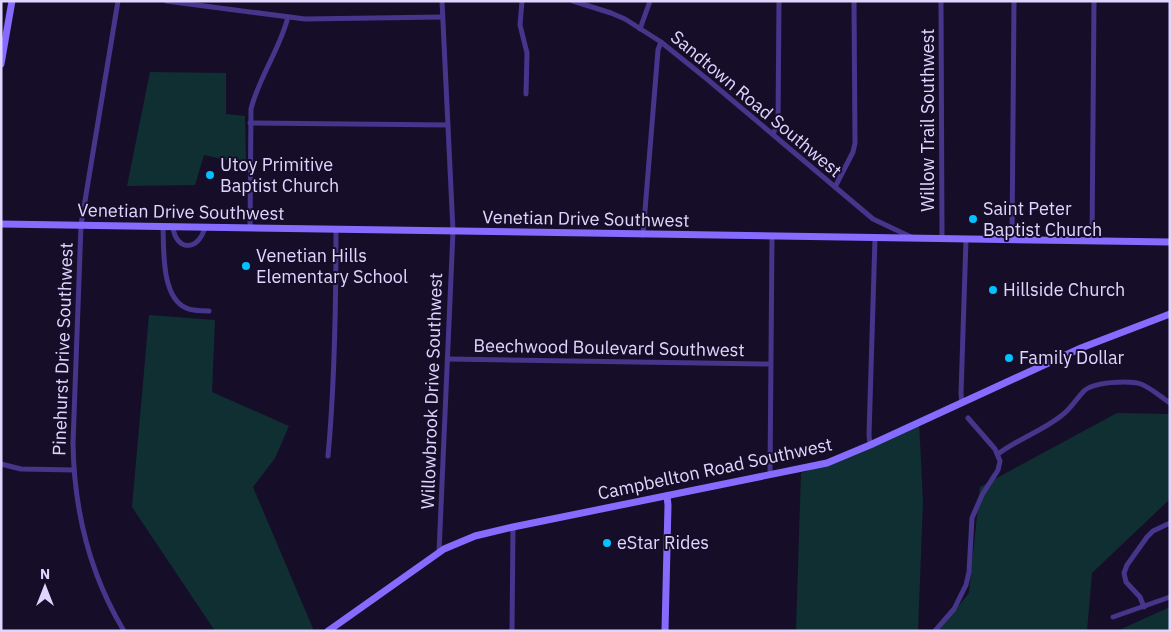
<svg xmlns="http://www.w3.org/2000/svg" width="1171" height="632" viewBox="0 0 1171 632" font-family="'IBM Plex Sans',sans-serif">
<rect width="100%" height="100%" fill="#160e28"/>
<!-- green -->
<g fill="#102f33">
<path d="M150,72L226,73V114L245,116L246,164L204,155L195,185L127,186Z"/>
<path d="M149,315L215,320L212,392L289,426L275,458L253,487L314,631H215L132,507Z"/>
<path d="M1117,413L1170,414V499L1092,573L1087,631H938L969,593L980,487Z"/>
<path d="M919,422L923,502L918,631H796L801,473L838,460Z"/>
<path d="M1170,607V631H1117Z"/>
</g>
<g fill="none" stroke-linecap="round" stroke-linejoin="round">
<!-- street -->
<g stroke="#45368b" stroke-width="5">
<path d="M118,1L81,225L73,443C74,510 89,573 124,631"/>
<path d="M166,1L305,19L442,17"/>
<path d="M522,1L520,25L527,53L526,94"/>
<path d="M573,1L611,13L625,19L661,42L707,79L873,219L911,237"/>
<path d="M941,1L942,239"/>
<path d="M640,29L650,1"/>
<path d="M250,123L448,125"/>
<path d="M773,134L778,123L779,1"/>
<path d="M835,187L853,152L855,143L854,1"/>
<path d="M163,227C164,249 161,297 186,308C193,311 201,311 209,311"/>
<path d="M173,227C176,252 199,251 205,227"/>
<path d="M250,228L251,109C259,77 280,49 288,17"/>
<path d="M643,235L658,50L661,42"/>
<path d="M1012,240L1014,1"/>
<path d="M1092,241L1094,1"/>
<path d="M448,359L770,364"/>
<path d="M962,403L961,394L966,239"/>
<path d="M870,445L869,435L875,238"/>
<path d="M998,454C1018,439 1042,431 1061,416C1071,409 1076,399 1084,391C1093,382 1129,380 1141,384C1151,388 1161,397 1170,403"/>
<path d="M328,456C335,381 336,305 336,230"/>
<path d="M1,464L21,469L74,470"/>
<path d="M770,475L772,237"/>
<path d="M439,552L453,231L442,1"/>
<path d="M1144,607L1140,597L1126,582L1124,573L1127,565L1147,537L1153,531L1170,523"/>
<path d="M1113,617L1170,597"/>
<path d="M512,631L513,527"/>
<path d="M935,631L954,609L966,585L969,572L972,518L982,495L998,470L1000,461L995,449L968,418"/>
</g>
<!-- secondary -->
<g stroke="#856cff" stroke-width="7">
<path d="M1,64L12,1"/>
<path d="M1,224L1170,242"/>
<path d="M328,631L444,549L475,536L513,527L827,463L870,445L1081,348L1170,314"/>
<path d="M665,631L668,505L667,496"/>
</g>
</g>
<!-- markers -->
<g fill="#01c1ff" stroke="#160e28" stroke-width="2">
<circle cx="210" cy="175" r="5"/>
<circle cx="973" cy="219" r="5"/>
<circle cx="246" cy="266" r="5"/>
<circle cx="993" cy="290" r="5"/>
<circle cx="1009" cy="358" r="5"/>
<circle cx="607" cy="543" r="5"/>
</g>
<g text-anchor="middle" stroke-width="4" stroke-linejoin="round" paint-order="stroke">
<!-- street labels -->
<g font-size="18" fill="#e0d5ff" stroke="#160e28">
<text transform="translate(756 104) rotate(40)" y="6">Sandtown Road Southwest</text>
<text transform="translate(928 120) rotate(-90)" y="6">Willow Trail Southwest</text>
<text transform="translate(181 212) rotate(1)" y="6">Venetian Drive Southwest</text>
<text transform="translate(586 219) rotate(1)" y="6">Venetian Drive Southwest</text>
<text transform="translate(609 348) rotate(1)" y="6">Beechwood Boulevard Southwest</text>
<text transform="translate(63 349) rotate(-88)" y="6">Pinehurst Drive Southwest</text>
<text transform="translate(432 391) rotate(-88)" y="6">Willowbrook Drive Southwest</text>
<text transform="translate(715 469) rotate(-12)" y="6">Campbellton Road Southwest</text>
</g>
<!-- poi labels -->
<g font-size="18" fill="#e0d5ff" stroke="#160e28" text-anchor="start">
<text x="220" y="171">Utoy Primitive<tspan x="220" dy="21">Baptist Church</tspan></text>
<text x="983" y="215">Saint Peter<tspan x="983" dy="21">Baptist Church</tspan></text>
<text x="256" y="262">Venetian Hills<tspan x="256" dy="21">Elementary School</tspan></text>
<text x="1003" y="296">Hillside Church</text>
<text x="1019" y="364">Family Dollar</text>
<text x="617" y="549">eStar Rides</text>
</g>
</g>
<!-- border -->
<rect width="1171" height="632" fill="none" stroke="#e0d5ff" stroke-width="5"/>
<!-- north arrow -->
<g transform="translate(45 587)" stroke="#160e28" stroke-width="4" paint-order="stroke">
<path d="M0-4L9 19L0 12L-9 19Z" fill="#e0d5ff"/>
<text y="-8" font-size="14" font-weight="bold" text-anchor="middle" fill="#e0d5ff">N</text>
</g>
</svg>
